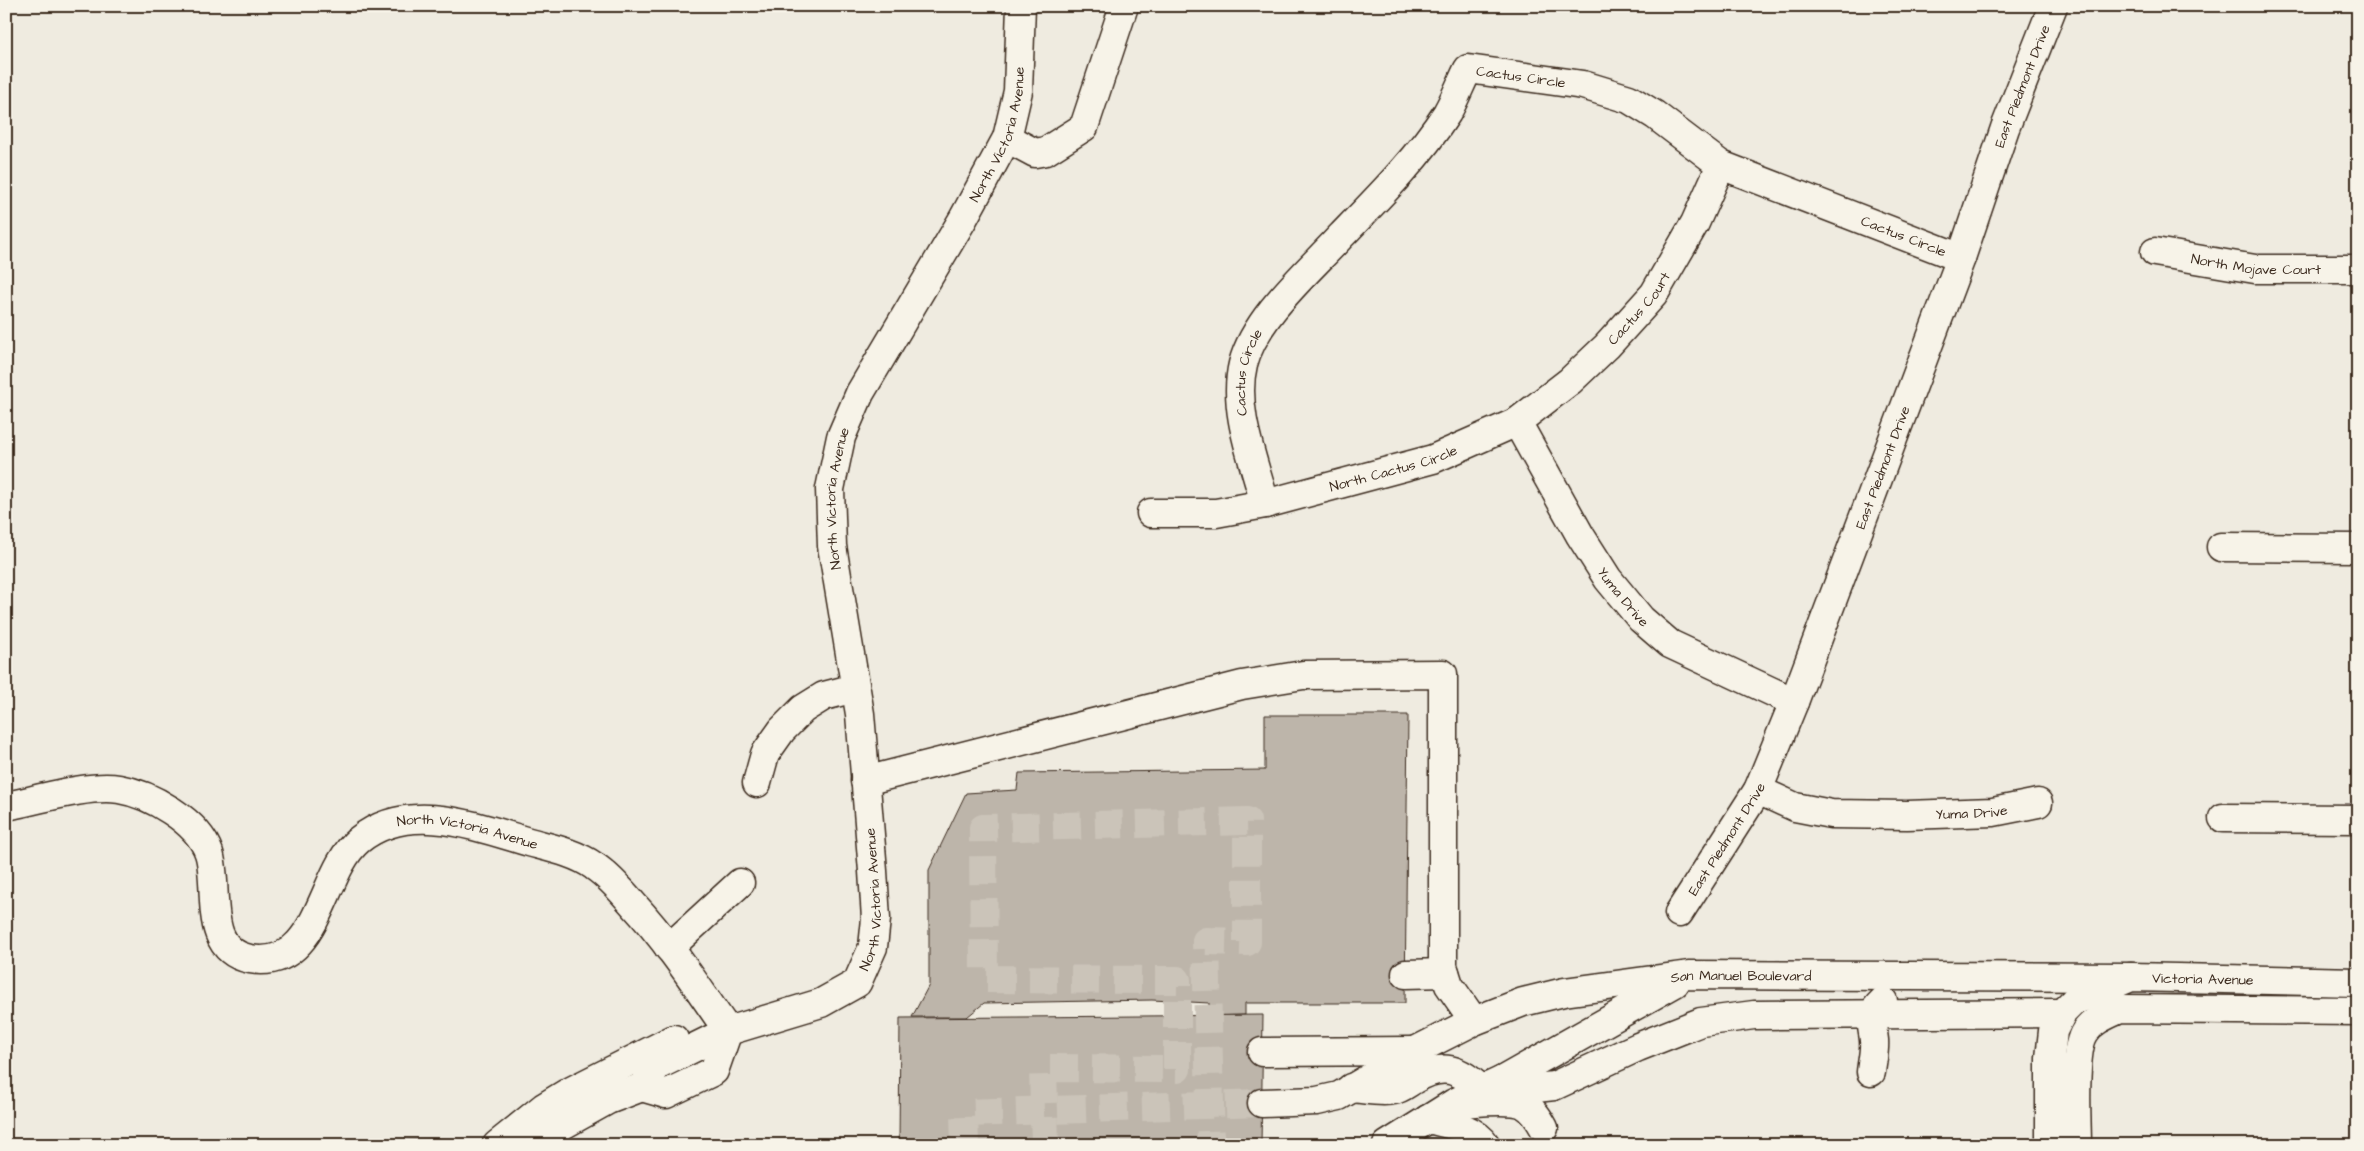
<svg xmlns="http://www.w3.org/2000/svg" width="2364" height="1151" viewBox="0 0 2364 1151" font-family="'Architects Daughter',sans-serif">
<rect width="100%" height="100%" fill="#efebe0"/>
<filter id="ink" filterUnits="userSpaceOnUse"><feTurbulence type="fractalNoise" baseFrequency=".02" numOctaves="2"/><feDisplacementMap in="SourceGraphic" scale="10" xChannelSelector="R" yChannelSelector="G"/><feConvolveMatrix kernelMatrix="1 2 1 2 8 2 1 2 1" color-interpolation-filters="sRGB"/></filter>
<g filter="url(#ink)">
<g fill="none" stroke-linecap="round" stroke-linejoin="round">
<!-- stream -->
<path stroke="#7e7266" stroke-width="6" d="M353,1145L442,1141"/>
</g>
<!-- building -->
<g fill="#bdb5aa" stroke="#3b2a1e">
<path d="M1265,715H1408L1405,1003H1245V1015L1209,1016V1003L1152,1000L984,1003L967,1017H912L929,985V870L966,793L1017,790L1019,773L1265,770Z"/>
<path d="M1263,1015L1261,1145H899L900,1018Z"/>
<path d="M686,1064L692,1074L670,1086L665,1075Z"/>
</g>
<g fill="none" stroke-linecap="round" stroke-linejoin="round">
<!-- minor-tunnel -->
<g stroke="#cbc4b9" stroke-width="28" stroke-dasharray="28 14" stroke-linecap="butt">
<path d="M965,1145L964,1113L1262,1103"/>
<path d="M1045,1145L1043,1068L1177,1069V980L984,979L983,828L1247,821V942L1206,941L1211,1145"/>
</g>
<defs>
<g id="minor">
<path d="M1007,138L1035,153L1046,151L1084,127L1124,6"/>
<path id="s1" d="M2155,252L2255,269H2358"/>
<path id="s2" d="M1517,422L1580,535L1608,579L1641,619L1670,644L1794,702"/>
<path id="s3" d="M1265,504C1254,461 1232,409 1243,364C1255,317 1309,271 1341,236C1378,198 1418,158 1447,113C1455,99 1461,83 1468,69L1583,85L1629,99L1655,115L1721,165L1961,258"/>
<path id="s4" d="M1151,513H1216L1265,504L1433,459L1517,422L1570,381L1607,346L1654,294L1695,223L1721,165"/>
<path d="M2221,547L2358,548"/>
<path d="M865,781L1242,685L1303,675L1443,674V966L1449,985L1474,1021"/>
<path d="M757,783L765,754L782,730L803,709L824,696L855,688"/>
<path id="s5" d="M1758,790L1795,807L1831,814L1907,815L1993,812L2038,803"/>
<path id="s6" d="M6,806C37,800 89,784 119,789C150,794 198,821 209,853C220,887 201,950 250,959C320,971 320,872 359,840C408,800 475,826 529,842C551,848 576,853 594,866C609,876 622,891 633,904C669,943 698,988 728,1031"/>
<path d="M2223,818L2358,819"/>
<path id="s7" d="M1679,913L1758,790L1794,702L1961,258L2005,128L2053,6"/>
<path d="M669,948L740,883"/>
<path d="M1406,974L1445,973"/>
<path d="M1262,1052L1414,1051"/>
<path d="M1871,1072C1872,1062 1875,1051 1874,1040C1872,1021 1866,1017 1883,1001"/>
<path d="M1503,1080L1527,1089L1554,1086L1638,1047L1701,1022L1754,1015L2062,1013"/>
<path d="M642,1087L666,1094L714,1071L728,1031"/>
<path d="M1351,1088C1365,1089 1381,1093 1394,1090C1401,1089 1409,1082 1415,1079C1444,1062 1458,1069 1481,1089"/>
<path id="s8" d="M1262,1103L1317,1101L1339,1096L1415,1051L1474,1021L1523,1002L1564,992L1689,975L2131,977"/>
<path d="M1462,1103C1478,1102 1509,1098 1523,1104C1533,1109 1539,1119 1544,1128"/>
<path d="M1428,1119C1447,1124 1475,1127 1486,1145"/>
<path d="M497,1145L544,1107L567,1093L674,1039"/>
<path id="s9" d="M538,1145L554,1130L608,1100L642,1087L657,1066L728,1031L821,1003L857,983L873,947L876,919L873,871L860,714L832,546L830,489L841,437L860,393L963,219L1007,138L1018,91L1021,6"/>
<path d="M1387,1145L1454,1103L1503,1080L1675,983"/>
</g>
<g id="major">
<path id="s10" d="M2050,1145V1058L2053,1031L2062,1013L2074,1001L2131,977L2358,982"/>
<path d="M2077,1145C2077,1120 2072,1051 2085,1032C2093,1020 2107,1015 2120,1009L2358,1011"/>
</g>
</defs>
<!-- minor casing -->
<use href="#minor" stroke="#3b2a1e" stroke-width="31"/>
<!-- major casing -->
<use href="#major" stroke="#3b2a1e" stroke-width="31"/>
<!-- minor -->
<use href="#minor" stroke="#f7f3e8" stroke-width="28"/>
<!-- major -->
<use href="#major" stroke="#f7f3e8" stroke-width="28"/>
</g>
</g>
<g text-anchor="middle" stroke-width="4" stroke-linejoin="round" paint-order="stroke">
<!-- street labels -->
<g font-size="14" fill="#3b2a1e" stroke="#f7f3e8">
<text dy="5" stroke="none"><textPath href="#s3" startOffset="571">Cactus Circle</textPath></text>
<text dy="5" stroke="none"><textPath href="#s7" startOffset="898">East Piedmont Drive</textPath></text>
<text dy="5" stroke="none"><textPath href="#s9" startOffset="1260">North Victoria Avenue</textPath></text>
<text dy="5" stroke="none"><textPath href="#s3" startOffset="991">Cactus Circle</textPath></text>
<text dy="5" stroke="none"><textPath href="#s1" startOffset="102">North Mojave Court</textPath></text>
<text dy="5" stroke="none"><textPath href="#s4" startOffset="548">Cactus Court</textPath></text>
<text dy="5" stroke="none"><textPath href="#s3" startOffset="136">Cactus Circle</textPath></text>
<text dy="5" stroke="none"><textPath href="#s4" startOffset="248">North Cactus Circle</textPath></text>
<text dy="5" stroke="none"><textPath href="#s7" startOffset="492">East Piedmont Drive</textPath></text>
<text dy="5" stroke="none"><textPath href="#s9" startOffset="855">North Victoria Avenue</textPath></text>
<text dy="5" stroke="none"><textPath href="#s2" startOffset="205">Yuma Drive</textPath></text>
<text dy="5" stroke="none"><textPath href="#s5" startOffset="218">Yuma Drive</textPath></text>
<text dy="5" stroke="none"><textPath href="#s6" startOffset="641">North Victoria Avenue</textPath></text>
<text dy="5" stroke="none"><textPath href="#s7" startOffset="88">East Piedmont Drive</textPath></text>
<text dy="5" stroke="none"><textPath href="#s9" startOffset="450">North Victoria Avenue</textPath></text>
<text dy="5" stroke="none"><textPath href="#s10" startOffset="285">Victoria Avenue</textPath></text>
<text dy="5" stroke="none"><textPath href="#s8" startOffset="505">San Manuel Boulevard</textPath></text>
</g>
</g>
<!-- margin -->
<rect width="2364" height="1151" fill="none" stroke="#f7f3e8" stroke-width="25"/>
<rect x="12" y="12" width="2339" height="1126" fill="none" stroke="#3b2a1e" stroke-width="2" filter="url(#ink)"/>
</svg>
